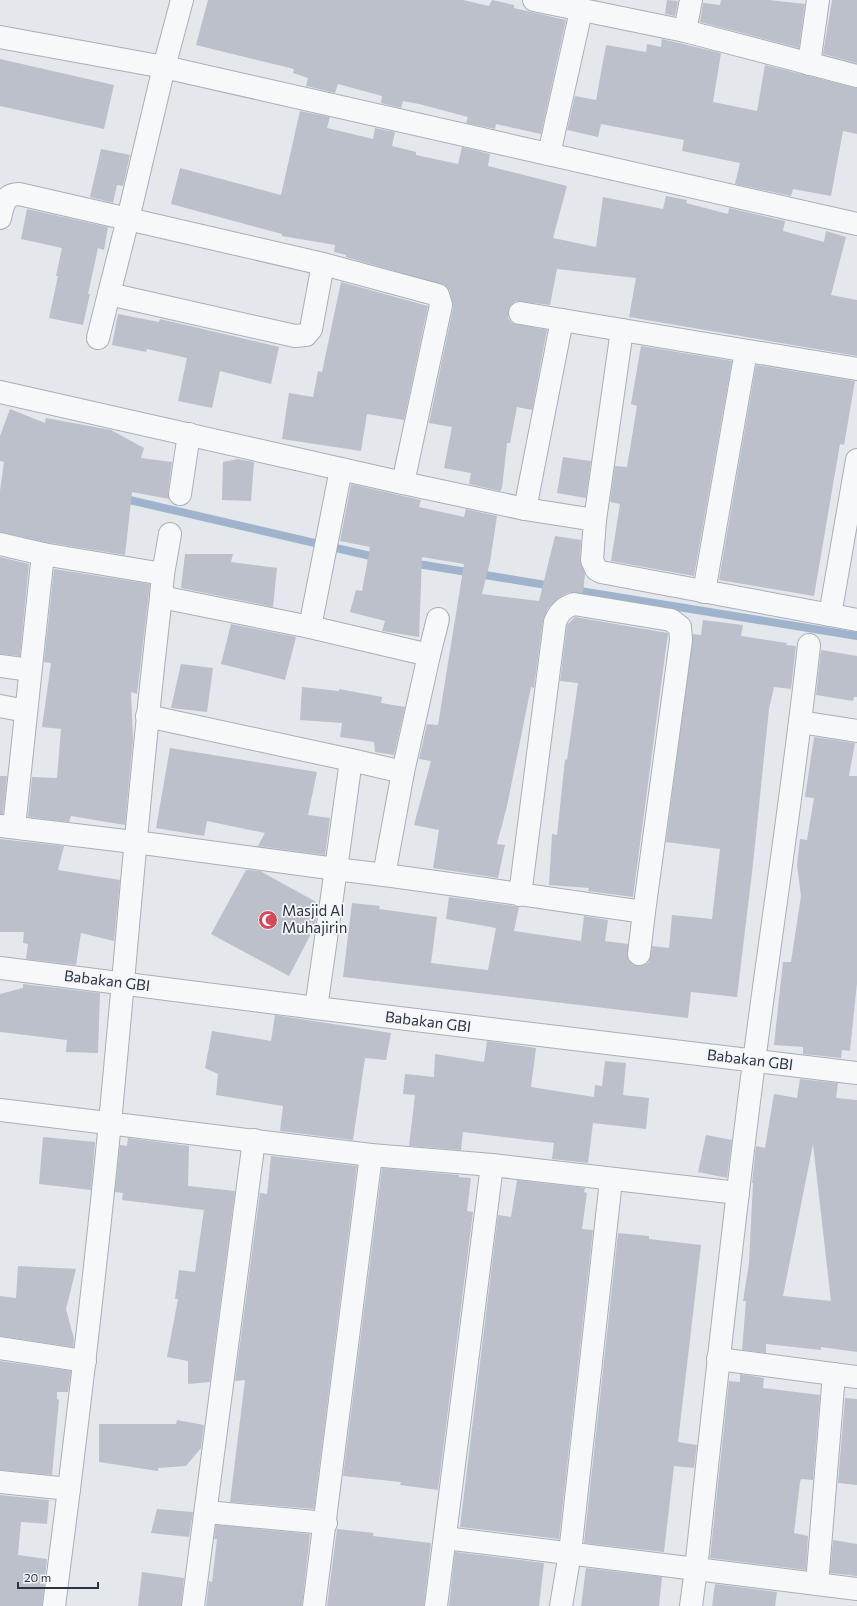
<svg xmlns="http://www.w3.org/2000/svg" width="857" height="1606" viewBox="0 0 857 1606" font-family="Commissioner,sans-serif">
<rect width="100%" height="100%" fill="#e4e7ec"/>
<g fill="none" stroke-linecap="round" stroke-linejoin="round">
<!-- stream -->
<g stroke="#9fb4cc" stroke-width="8">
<path d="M121,498L379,558"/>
<path d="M412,563L552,586"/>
<path d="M574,590L857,636"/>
</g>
</g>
<!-- building -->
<g fill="#bbc0ca" fill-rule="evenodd">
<path d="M208,0H463L489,6L492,0L514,5V8L566,20L541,134L496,124L495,129L466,123L468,117L419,104L403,101L401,108L381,103L382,96L338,84L335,93L306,86L308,78L293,73L294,69L196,45Z"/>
<path d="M667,0L678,1L675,16L665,14Z"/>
<path d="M721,0H769L805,4L799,48L700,22L703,3L720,5Z"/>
<path d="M832,0H857V63L823,54Z"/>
<path d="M662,39L721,53L713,102L757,111L765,65L857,88V134L843,131L831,196L793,189L791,196L735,184L740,163L682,151L684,140L601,124L598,137L567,130L575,96L596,100L606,45L646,52L647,44L661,47Z"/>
<path d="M0,59L114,85L104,129L0,106Z"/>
<path d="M300,111L330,117L327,128L373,139L375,128L395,132L392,146L416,152V155L458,164L462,147L490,154L488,166L567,186L553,238L596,247L603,197L663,209L666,196L687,200L686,203L728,214L729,208L785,221L783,231L824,242L826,231L846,237L831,295L857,300V356L629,317L636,278L557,269L550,305L516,301L511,305L508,311V318L512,323L547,330L532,410L517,407L510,443H507L502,488L500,491L469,484L471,473L444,468L452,427L429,423L453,308L450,291L446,286L346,257V255L334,252L335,245L282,236V234L171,204L180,168L281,195Z"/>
<path d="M101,149L130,155L123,186L117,185L113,203L90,197Z"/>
<path d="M27,209L108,227L104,250L98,248L88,294H90L83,325L49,318L58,276H56L62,248L21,239Z"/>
<path d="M341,282L428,306L404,420L367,414L361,451L282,439L289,393L313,397L318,371L322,372Z"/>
<path d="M118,314L159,322L160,319L279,347L271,384L220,371L212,408L178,401L187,358L147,349L146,352L112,345Z"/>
<path d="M641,346L732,361L694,576L611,561L620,504L610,502L615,466L627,467L637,406L631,404Z"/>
<path d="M756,365L855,381L844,445L840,444L814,596L719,580Z"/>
<path d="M10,409L45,423L46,418L111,430L144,448L141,458L172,462L168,492L169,499L132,492L125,555L45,542L0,532V491L4,462L0,461V436Z"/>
<path d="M563,457L591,461L586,498L557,493Z"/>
<path d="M238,459L254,462L251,501L222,500L223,462Z"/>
<path d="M351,484L421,500L419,507L464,517L466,509L497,516L490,562L482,594L539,601L555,536L581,540L580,559L585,574L583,593L570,592L558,598L548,608L543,620L534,688L531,687L507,806L497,844L505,845L498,878L433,868L439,830L414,825L431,761L419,759L427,724L438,725L464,564L422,557L419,637L382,631L385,621L350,612L356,590L362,591L370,547L340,541Z"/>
<path d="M185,554H233L231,562L277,568L273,607L181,588Z"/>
<path d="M0,557L29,564L20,656L0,654Z"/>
<path d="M54,569L150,584L137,694L131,692L133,739L125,825L71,816L69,822L28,817L32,777L57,778L61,729L42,727L51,663L44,662Z"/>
<path d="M575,617L668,633L633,897L588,891L589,888L549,885L552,834L557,835L565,759L567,760L578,683L560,681L567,625Z"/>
<path d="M703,620L743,625L741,636L787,643L786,645L796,646L791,689L774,687L769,709L753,864L737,997L691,992L688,1018L343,977L352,903L380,906L379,909L437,917L431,963L488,970L496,928L446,919L449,897L515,906L519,907L514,931L581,941L584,916L608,920L605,941L628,944V959L632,964L638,966L644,965L649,962L652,946L669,948L672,915L712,919L720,849L666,842L693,634L701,635Z"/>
<path d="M231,624L296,637L285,680L221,664Z"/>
<path d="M821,650L857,656V697H854L853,701L816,695Z"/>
<path d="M181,664L213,668L207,712L171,708Z"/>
<path d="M302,687L339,691V689L382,697L381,703L405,707L394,755L375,752L374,742L340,737L342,723L300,720Z"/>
<path d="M814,737L855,743L849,776H857V983L850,1051L842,1050L841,1058L803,1054V1047L774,1045L783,962H791L801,896L797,865L800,839L807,840L814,798L805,797Z"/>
<path d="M170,748L317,772L308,815L330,818L325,855L258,846L265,833L207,821L204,836L156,828Z"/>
<path d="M0,776H7L3,814H0Z"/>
<path d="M0,839L64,846L58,870L120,880L114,941L81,933L76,965L26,959L28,944L23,943L24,932H0Z"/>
<path d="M246,870L260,871L318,903L315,926L289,976L211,934Z"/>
<path d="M23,984L100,993L98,1053L66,1052L67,1040L0,1032V994L23,988Z"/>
<path d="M275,1015L391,1033L386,1060L365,1058L353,1140L280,1131L283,1106L216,1095L218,1074L205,1068L212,1031L271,1041Z"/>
<path d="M487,1041L536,1048L531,1087L594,1097L595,1085L602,1086L605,1061L626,1063L623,1095L649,1098L646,1129L593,1123L588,1163L552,1159L554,1143L463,1132L461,1150L409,1146L415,1095L403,1094L405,1074L434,1077L435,1054L484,1062Z"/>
<path d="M800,1079L838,1083L836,1098L857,1100V1352L821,1347V1350L766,1344V1353L742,1350L746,1301H743L749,1263L753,1183H752L756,1146L765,1148L774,1094L797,1098ZM813,1144L831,1301L783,1296Z"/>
<path d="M706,1135L732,1140L727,1178L698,1172Z"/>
<path d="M43,1137L95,1142L91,1190L39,1184Z"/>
<path d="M128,1138L189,1146L188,1186L235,1191L210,1382L188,1384V1361L167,1357L178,1299H175L179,1270L195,1272L204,1210L122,1200L123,1193L115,1192L120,1145L127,1146Z"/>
<path d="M271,1156L357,1166L314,1509L230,1502L245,1380L235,1381L260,1193L267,1194Z"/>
<path d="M382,1168L459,1175V1177L471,1178L467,1211L473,1212L438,1490L400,1485L401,1482L343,1476Z"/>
<path d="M517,1180L585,1188L584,1192L587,1193L582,1229L593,1230L559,1539L460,1527L498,1215L511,1217Z"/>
<path d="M618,1233L649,1236V1239L701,1245L678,1442L697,1445L694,1468L674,1466L664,1552L584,1543Z"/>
<path d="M18,1266L76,1269L66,1309L74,1339L73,1347L0,1336V1296L16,1298Z"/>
<path d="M0,1361L71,1371L68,1392H57V1399L59,1400L52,1475L0,1470Z"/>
<path d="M740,1374L764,1378L763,1388L820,1395L813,1480L801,1479L800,1482L794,1533L808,1536L806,1570L710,1558L729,1381L740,1382Z"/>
<path d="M845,1398L857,1399V1485L838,1483Z"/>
<path d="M177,1420L204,1425L201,1448L186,1466L158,1468V1471L99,1462V1424H176Z"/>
<path d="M0,1495L49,1500L47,1524L21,1522L18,1555L47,1559L42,1606H0Z"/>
<path d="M157,1509L193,1512L189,1537L151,1533Z"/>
<path d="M216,1525L310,1534L302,1606H206L209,1581L212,1582L217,1539H214Z"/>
<path d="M337,1529L374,1533L373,1536L431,1543L424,1606H327Z"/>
<path d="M833,1540L857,1544V1576L830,1573Z"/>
<path d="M455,1552L544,1563L539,1606H449Z"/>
<path d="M586,1568L662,1577L659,1606H581Z"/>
<path d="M142,1572L184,1578L181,1606H138Z"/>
<path d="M715,1584L777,1592L775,1606H712Z"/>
</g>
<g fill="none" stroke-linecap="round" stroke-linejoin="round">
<defs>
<g id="street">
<path d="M182,0L164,67L128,219L323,264L438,295L441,305L403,483"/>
<path d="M534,0L685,31L857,76"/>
<path d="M685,31L691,0"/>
<path d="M0,37L164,67L857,224"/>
<path d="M809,64L818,0"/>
<path d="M549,154L581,11"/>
<path d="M0,218C3,205 4,194 19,194L128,219L109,294L295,336L306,335L311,329L323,264"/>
<path d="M520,313L562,320"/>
<path d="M98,338L109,294"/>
<path d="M0,392L403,483L525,509L595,520L592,560L596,569L601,572L857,620"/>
<path d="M180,494L189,434"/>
<path d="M525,509L562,320L857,369"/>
<path d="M595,520L622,330"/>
<path d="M0,544L43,554L163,574L161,597"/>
<path d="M163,574L170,534"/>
<path d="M704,592L746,351"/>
<path d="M830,615L857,460"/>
<path d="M310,627L429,655L438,619"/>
<path d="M0,666L30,670"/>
<path d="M0,706L26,711"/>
<path d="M800,722L857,731"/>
<path d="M351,760L403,772"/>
<path d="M0,826L150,844L336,869L351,760L147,716"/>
<path d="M14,827L43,554"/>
<path d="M384,875L403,772L429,655"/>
<path d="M639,954L644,912"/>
<path d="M0,968L316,1008L857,1073"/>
<path d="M316,1008L336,869C439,881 541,898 644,912L681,640L680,627L671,620L574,604C564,607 559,612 555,622L520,895"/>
<path d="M0,1110L371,1155L492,1165L738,1193"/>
<path d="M0,1348L85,1361"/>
<path d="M718,1359L857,1377"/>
<path d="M0,1482L69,1489L54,1606"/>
<path d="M69,1489C84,1367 98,1245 110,1122C127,947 140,772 161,597L310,627L341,469"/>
<path d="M206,1512L326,1523"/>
<path d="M445,1538L696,1569C714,1400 732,1231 754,1062C772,923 794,784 809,645"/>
<path d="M817,1584L834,1374"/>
<path d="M193,1606L254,1140"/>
<path d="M314,1606L371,1155"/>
<path d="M436,1606L492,1165"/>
<path d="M561,1606L570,1553L611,1180"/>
<path d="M691,1606L696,1569L857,1589"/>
</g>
</defs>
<!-- street casing -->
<use href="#street" stroke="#a9aeb7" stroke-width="24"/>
<!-- street -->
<use href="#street" stroke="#f7f8fa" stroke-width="22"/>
</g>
<!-- icons -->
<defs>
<symbol id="mosque-disc" viewBox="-11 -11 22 22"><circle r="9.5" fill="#d1495b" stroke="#f4f6f9"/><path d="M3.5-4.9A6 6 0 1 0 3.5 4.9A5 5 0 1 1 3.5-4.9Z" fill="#fff"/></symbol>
</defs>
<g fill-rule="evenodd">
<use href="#mosque-disc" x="257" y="909" width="22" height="22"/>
</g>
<g text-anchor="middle" stroke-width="3.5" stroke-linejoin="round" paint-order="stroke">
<!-- poi labels -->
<g font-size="15" fill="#2b3445" stroke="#f4f6f9" text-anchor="start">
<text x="282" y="916">Masjid Al<tspan x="282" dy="17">Muhajirin</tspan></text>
</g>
<!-- street labels -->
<g font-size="15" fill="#2b3445" stroke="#f4f6f9">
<text transform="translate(107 981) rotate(7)" y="5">Babakan GBI</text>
<text transform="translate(428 1022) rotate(7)" y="5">Babakan GBI</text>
<text transform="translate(750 1060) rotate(7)" y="5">Babakan GBI</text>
</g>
</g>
<!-- scale -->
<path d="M18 1582v6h80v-6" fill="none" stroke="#2b3445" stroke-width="2"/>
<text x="24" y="1582" font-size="12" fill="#2b3445" stroke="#f4f6f9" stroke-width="3" paint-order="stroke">20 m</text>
</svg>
